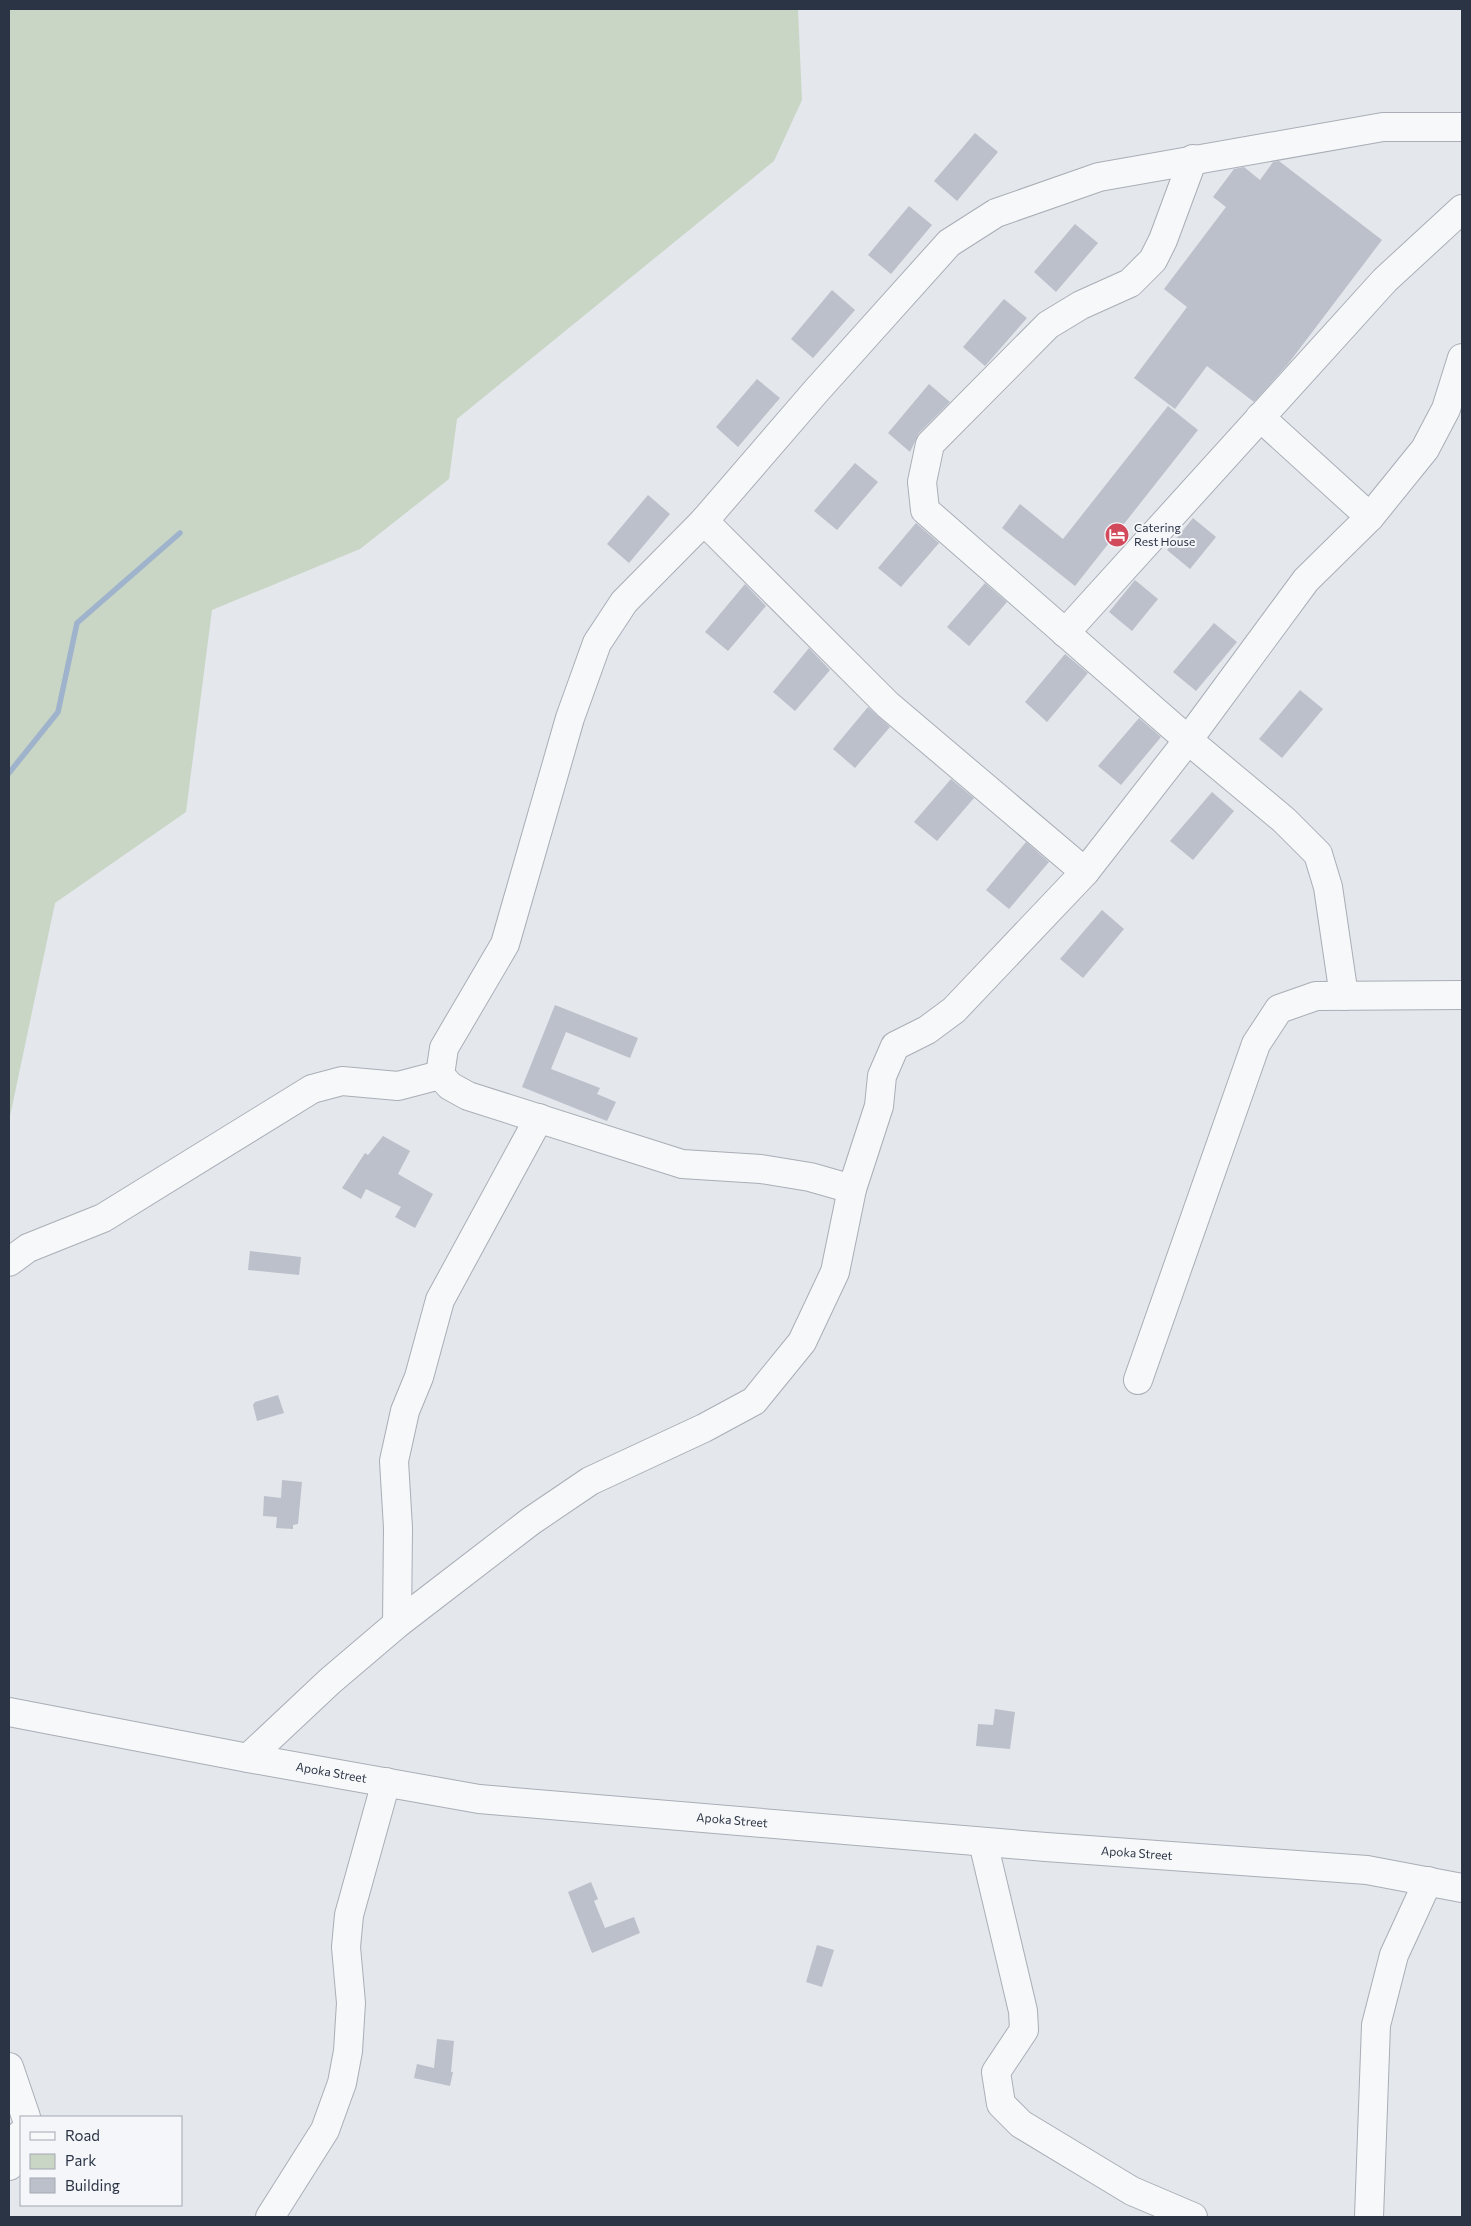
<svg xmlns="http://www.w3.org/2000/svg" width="1471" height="2226" viewBox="0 0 1471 2226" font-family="Commissioner,sans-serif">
<rect width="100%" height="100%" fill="#e4e7ec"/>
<!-- green -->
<path fill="#c9d6c5" d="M9,9H798L802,100L774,161L457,419L449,479L360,549L212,610L186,812L55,903L9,1121Z"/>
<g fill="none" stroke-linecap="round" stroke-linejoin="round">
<!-- stream -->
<path stroke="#9fb4cc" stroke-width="5.5" d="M9,773L58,712L77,623L180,533"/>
</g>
<!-- building -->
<g fill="#bbc0ca">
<path d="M975,133L998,152L957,201L934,181Z"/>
<path d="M1279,161L1382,240L1288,364L1254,402L1207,366L1175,409L1134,378L1187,307L1164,289L1226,207L1213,197L1234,169L1244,167L1260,180L1273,162Z"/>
<path d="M909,206L932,225L891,274L868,255Z"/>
<path d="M1075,224L1098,243L1056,292L1034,272Z"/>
<path d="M832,290L855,310L813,358L791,339Z"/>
<path d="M1004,299L1027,318L985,366L963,347Z"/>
<path d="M757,379L780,398L738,447L716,427Z"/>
<path d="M929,384L950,402L919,433L910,452L888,433Z"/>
<path d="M1168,406L1198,430L1075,586L1002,528L1020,504L1063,539Z"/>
<path d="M855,463L878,482L837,530L814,511Z"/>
<path d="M648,495L670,514L629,563L607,544Z"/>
<path d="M1193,518L1216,537L1190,569L1167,550Z"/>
<path d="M916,523L939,543L901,587L878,568Z"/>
<path d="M1135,580L1158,599L1132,631L1109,612Z"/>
<path d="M985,583L1007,602L969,646L947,627Z"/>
<path d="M745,584L766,606L728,651L705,632Z"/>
<path d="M1214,623L1237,642L1196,691L1173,672Z"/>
<path d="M809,648L830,670L795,711L773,692Z"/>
<path d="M1065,654L1088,673L1047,722L1025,702Z"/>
<path d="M1300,690L1323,709L1282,758L1259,739Z"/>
<path d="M868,707L890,727L855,768L833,749Z"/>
<path d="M1139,718L1161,737L1121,785L1098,766Z"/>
<path d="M951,779L974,798L937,841L914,822Z"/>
<path d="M1212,792L1234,811L1193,860L1170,841Z"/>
<path d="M1026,842L1049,862L1009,909L986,890Z"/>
<path d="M1102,910L1124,929L1083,978L1060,959Z"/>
<path d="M555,1005L638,1038L630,1058L566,1032L551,1069L600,1088L597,1094L616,1102L607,1121L522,1087Z"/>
<path d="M383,1136L410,1151L398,1174L433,1194L415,1228L395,1217L401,1207L366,1189L361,1199L342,1188L365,1153L368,1155Z"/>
<path d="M250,1251L301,1257L299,1275L248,1270Z"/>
<path d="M278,1395L284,1413L257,1421L253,1405L255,1402Z"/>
<path d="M282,1480L302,1482L298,1524L293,1525V1529L276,1528L277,1517L263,1516L264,1496L281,1498Z"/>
<path d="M995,1709L1015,1712L1010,1749L976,1746L978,1724L993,1725Z"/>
<path d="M591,1882L598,1899L594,1901L605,1928L634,1917L640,1933L592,1953L568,1892Z"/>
<path d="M817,1945L834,1950L822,1987L806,1982Z"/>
<path d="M437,2039L454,2041L451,2072H453L450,2086L414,2078L417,2064L434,2068Z"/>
</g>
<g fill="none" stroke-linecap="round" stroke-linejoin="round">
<defs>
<g id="minor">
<path d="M1193,159L1163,240L1153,260L1130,283L1081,305L1048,325L930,444L922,482L925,510L1188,740L1284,820L1318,854L1328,887L1344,996"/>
<path d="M1260,417L1370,517"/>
<path d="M704,521L888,705L1085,872"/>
<path d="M1065,633L1385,280L1462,209"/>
<path d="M440,1075L444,1048L505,944L570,718L597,643L624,602L704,521L817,390L949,243L996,213L1099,177L1383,127H1462"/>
<path d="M440,1075L450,1086L468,1096L682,1164L761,1169L810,1177L852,1189"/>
<path d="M9,1262L28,1248L103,1218L312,1089L342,1081L398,1086L440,1075"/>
<path d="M1138,1380L1256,1044L1279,1009L1316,996L1462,995"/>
<path d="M397,1624L398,1528L394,1461L405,1411L419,1377L440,1300L539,1118"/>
<path id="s1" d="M9,1712L248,1758L479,1799L1046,1847L1367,1870L1462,1888"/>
<path d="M248,1758L330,1681L397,1624L531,1521L590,1481L704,1428L754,1401L802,1342L835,1272L852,1189L879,1106L882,1076L895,1046L927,1030L954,1010L1085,872L1188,740L1306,580L1370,517L1425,449L1446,409L1462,358"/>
<path d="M983,1842L1023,2011L1024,2030L996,2072L1001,2104L1021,2124L1132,2191L1193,2217"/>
<path d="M9,2067L26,2117"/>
<path d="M9,2166L21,2134"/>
<path d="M270,2217L325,2130L342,2083L348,2051L351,2003L346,1947L349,1915L386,1782"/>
<path d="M1369,2217L1376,2025L1394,1955L1428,1881"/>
</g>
</defs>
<!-- minor casing -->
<use href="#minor" stroke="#a9aeb7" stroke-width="30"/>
<!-- minor -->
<use href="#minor" stroke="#f7f8fa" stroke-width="28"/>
</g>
<!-- icons -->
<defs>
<symbol id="hotel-disc" viewBox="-11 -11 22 22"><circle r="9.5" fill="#d1495b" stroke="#f4f6f9"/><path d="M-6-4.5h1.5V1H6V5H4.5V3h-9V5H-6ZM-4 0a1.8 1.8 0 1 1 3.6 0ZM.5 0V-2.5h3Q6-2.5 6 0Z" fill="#fff"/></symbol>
</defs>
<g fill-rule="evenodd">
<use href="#hotel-disc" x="1103" y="521" width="28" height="28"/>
</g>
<g text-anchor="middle" stroke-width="4" stroke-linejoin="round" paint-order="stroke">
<!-- poi labels -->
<g font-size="12" fill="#2b3445" stroke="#f4f6f9" text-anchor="start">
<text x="1134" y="532">Catering<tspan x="1134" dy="14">Rest House</tspan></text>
</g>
<!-- street labels -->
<g font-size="12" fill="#2b3445" stroke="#f4f6f9">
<text dy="4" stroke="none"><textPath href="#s1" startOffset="328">Apoka Street</textPath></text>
<text dy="4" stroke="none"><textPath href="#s1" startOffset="732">Apoka Street</textPath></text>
<text dy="4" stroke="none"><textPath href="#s1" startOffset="1138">Apoka Street</textPath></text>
</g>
</g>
<!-- border -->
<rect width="1471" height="2226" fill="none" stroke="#2b3445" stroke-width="20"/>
<!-- legend -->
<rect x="20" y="2116" width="162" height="90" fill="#f4f6f9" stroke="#a4a8b1"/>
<rect x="30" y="2132" width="25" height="8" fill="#f7f8fa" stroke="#a4a8b1"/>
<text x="65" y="2141" font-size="15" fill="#2b3445">Road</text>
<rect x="30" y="2154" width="25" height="15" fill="#c9d6c5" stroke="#a4a8b1"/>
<text x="65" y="2166" font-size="15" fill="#2b3445">Park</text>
<rect x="30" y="2178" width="25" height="15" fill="#bbc0ca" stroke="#a4a8b1"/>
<text x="65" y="2191" font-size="15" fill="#2b3445">Building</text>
</svg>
